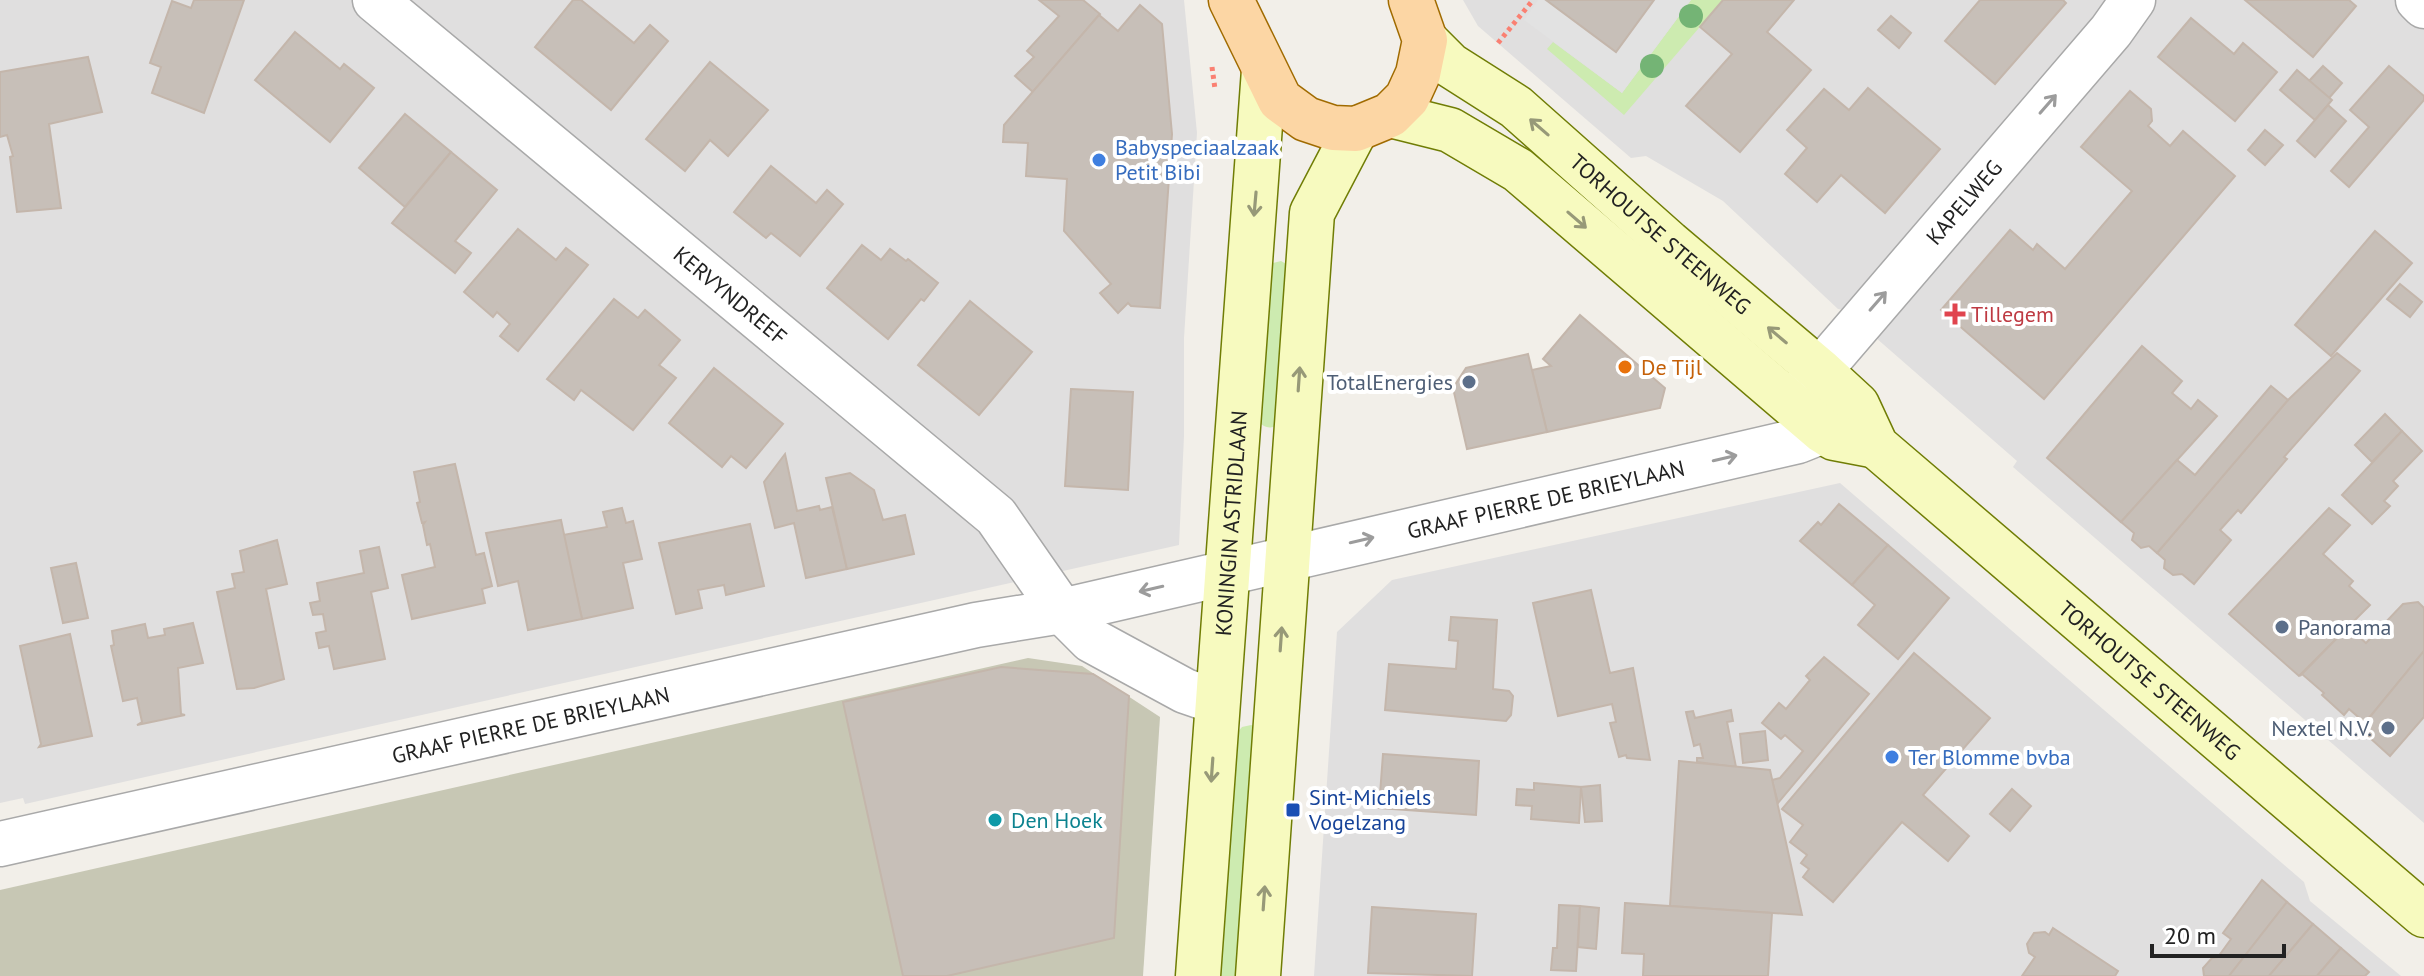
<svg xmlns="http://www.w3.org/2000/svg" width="2424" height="976" viewBox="0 0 2424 976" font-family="'PT Sans',sans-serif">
<rect width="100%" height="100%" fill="#f2efe9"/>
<!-- residential -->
<g fill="#e0dfdf">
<path d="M0,0H1184L1197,133L1184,338V436L1179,545L25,804L23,798L0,803Z"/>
<path d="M1463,0H2424V823L2013,467L2017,461L1844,310L1838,309L1723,201L1646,156L1631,158L1478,26Z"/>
<path d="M1840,483L2304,882L2310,901L2401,976H1314L1337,632L1392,580Z"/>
</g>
<!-- construction -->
<path fill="#c7c7b4" d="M1028,658L1082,666L1160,717L1143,976H0V890Z"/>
<!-- grass -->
<g fill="#cdebb0">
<path d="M1691,0H1723L1624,115L1547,49L1553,42L1622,93Z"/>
<path d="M1281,261L1288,265L1278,425C1271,429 1264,428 1259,422L1267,270L1273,263Z"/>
<path d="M1251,725L1254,726L1246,976H1220L1237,733L1242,727Z"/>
</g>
<!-- parking -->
<path fill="#e2e2e2" d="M1538,0H1691L1622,93L1524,20Z"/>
<!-- building -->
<g fill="#c7bfb8" stroke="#c4b6ab" stroke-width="2">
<path d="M194,0H244L204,113L152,93L161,67L150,63L172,1L191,8Z"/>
<path d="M573,0H581L634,43L650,25L668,41L611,110L535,47Z"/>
<path d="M1039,0H1083L1100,14L1033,92L1015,76L1034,57L1027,51L1059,16Z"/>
<path d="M1546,0H1654L1616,52Z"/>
<path d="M1723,0H1794L1767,32L1811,70L1740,152L1686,106L1732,54L1700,27Z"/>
<path d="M1980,0H2063L2066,3L1995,84L1945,41Z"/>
<path d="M2245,0H2349L2356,6L2313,57Z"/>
<path d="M1140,5L1162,24L1172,134L1160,308L1131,306L1128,303L1118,313L1100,293L1111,284L1064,231L1067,179L1026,176L1028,143L1003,142L1004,125L1099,15L1118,31Z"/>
<path d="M1891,16L1911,33L1899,48L1878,30Z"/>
<path d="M2191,18L2234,54L2243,43L2277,72L2235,121L2158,57Z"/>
<path d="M295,32L340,69L344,64L374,88L330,142L255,80Z"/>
<path d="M88,57L102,112L49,124L61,208L17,212L10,157L13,156L7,135L0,137V72Z"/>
<path d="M710,62L768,110L728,156L710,140L685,171L646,139Z"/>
<path d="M2323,66L2342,83L2329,98L2309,81Z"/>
<path d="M2389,66L2424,96V100L2349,187L2331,171L2369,127L2350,110Z"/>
<path d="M2297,70L2332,100L2315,120L2280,90Z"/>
<path d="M1868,88L1940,149L1885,213L1841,175L1817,202L1785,174L1807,148L1787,130L1824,89L1849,110Z"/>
<path d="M2130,91L2151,109L2152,121L2148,126L2170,146L2183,131L2235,176L2044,399L1941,310L2010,230L2033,250L2037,244L2065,269L2132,191L2081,147Z"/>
<path d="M2328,105L2346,121L2315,157L2297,141Z"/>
<path d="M405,114L451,152L405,207L359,168Z"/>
<path d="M2265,130L2283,145L2265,165L2248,150Z"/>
<path d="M451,152L497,190L455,241L471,253L455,273L392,223Z"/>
<path d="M771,166L816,203L827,190L843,204L800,256L771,233L766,238L734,212Z"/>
<path d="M518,229L556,260L566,248L588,265L518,351L500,336L510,324L497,312L493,317L464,292Z"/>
<path d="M2375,231L2412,263L2331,356L2295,325Z"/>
<path d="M862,245L881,260L890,249L906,261L908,259L938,283L924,301L921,299L888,339L827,288Z"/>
<path d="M2400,284L2422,302L2410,317L2387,299Z"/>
<path d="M614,299L638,318L645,310L680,340L659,365L676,378L633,430L581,390L574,400L547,379Z"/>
<path d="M970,301L1032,352L979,415L918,365Z"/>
<path d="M1580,315L1665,388L1660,408L1547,432L1532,370L1551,366L1543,359Z"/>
<path d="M2142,346L2182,381L2172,393L2191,409L2198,400L2217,416L2121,522L2047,458Z"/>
<path d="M2337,353L2360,371L2284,457L2287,459L2241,513L2238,510L2220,530L2231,540L2194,584L2182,574L2173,575L2164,568L2165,560L2157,553L2288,400Z"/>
<path d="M1528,354L1547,432L1467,449L1453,388L1466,368Z"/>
<path d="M714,368L783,424L746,468L731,456L722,467L669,423Z"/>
<path d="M2271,386L2288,400L2157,553L2149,546L2141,548L2132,540L2134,533L2121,522L2177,460L2195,475Z"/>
<path d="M1071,389L1133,392L1128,490L1065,486Z"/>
<path d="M2385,414L2402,431L2372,462L2355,445Z"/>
<path d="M2402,431L2422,451L2393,481L2398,486L2384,501L2390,506L2372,524L2342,495Z"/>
<path d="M785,454L797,511L819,506L820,510L832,507L847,569L806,578L794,523L775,528L764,482Z"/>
<path d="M455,464L476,555L484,553L492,586L482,589L485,603L412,619L402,575L435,567L430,544L427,545L423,525L425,522L422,523L417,503L420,502L414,472Z"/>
<path d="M850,473L874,490L883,520L905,515L914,554L847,569L826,478Z"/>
<path d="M1839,504L1888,545L1852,585L1800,541L1818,522L1821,525Z"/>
<path d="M622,508L626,523L633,521L642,559L623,563L633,608L582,619L563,535L607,527L603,512Z"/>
<path d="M2329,508L2350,525L2323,554L2353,581L2349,586L2370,605L2299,676L2229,614Z"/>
<path d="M561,520L582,619L528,630L518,581L498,586L486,533Z"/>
<path d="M750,524L764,586L726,595L724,585L698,590L702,608L676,614L659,543Z"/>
<path d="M277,540L287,584L266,589L284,679L254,688L237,689L217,592L235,588L232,574L244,572L240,551Z"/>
<path d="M1888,545L1949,598L1898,659L1858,625L1875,605L1852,585Z"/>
<path d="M379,547L388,588L371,592L385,659L334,669L329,646L319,648L316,633L326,631L323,614L313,615L310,603L320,601L317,583L364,573L360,551Z"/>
<path d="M76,563L88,618L63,623L51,568Z"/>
<path d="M1591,590L1610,673L1633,668L1650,760L1627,758L1626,755L1619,757L1610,723L1616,722L1612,704L1558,716L1533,603Z"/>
<path d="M2418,602L2424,608V651L2360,729L2358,728L2364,722L2349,709L2344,715L2322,695L2324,693L2302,674L2300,676L2348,627L2366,643L2403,604Z"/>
<path d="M1451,617L1497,620L1493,689L1509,691L1513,696L1511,715L1506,721L1385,710L1389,664L1456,669L1458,641L1449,640Z"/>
<path d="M193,623L203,663L178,668L181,714L185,715L137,725L142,722L137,698L123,701L111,646L114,645L112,631L145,624L148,638L165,635L164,629Z"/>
<path d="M70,634L92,736L39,747L41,744L20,646Z"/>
<path d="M2424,651V717L2390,756L2360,729Z"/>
<path d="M1914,653L1990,718L1923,795L1969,836L1948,861L1902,822L1833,902L1803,877L1809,869L1801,863L1807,855L1790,842L1803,825L1782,809Z"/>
<path d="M1824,657L1869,694L1778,803L1772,780L1780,778L1803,751L1785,735L1781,739L1762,723L1779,703L1786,709L1810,680L1806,676Z"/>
<path d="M1001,667L1093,674L1129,696L1114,938L947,976H903L843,702Z"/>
<path d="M1731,710L1733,721L1727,722L1736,767L1697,762V758H1703L1700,744L1694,746L1686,712L1693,711L1695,718Z"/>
<path d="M1765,731L1768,760L1743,763L1740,734Z"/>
<path d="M1383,754L1479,761L1476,815L1379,808Z"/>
<path d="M1679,761L1770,770L1802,915L1670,906Z"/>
<path d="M1534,783L1581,787L1579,823L1531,819L1532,806L1516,805L1517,789L1534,790Z"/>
<path d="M1600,785L1602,821L1585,822L1581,787Z"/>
<path d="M2012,789L2031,806L2010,831L1990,814Z"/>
<path d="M2262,880L2287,902L2229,976H2204L2203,968L2212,958L2218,957L2231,939L2223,933Z"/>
<path d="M2287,902L2313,924L2269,976H2229Z"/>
<path d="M1625,903L1772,913L1768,976H1643L1644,954L1622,953Z"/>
<path d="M1559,905L1580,906L1576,971L1551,970L1553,948H1557Z"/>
<path d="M1580,906L1599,908L1596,949L1578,947Z"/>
<path d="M1372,907L1476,914L1472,976L1368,973Z"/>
<path d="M2313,924L2341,948L2317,976H2269Z"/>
<path d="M2053,928L2118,971L2115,976H2022L2035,957L2029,953L2027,944L2034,933L2045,932L2049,935Z"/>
<path d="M2341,948L2369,972L2365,976H2317Z"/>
</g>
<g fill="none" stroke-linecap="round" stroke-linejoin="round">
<defs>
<g id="street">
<path id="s1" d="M375,0L996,516L1062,611L1091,640L1185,691L1217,702"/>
<path d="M2418,0L2424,6"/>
<path id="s2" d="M1796,398L2111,31L2133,0"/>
<path id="s3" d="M0,844L976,625L1062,611L1798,441L1823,431L1847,404"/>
</g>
<g id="secondary">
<path id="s4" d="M1425,40L1450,65L1516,107L1669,243L1819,370L1857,405L1876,446L2424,915"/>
<path d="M1390,115L1450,130L1518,170L1823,431L1834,438L1876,446"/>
<path id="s5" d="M1198,976L1264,70"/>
<path d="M1258,976L1312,213L1356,129"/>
</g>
<path id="primary" d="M1231,0L1280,100L1306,119L1333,128L1356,129L1390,115L1407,98L1418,74L1425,40L1411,0"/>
</defs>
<!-- street casing -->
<use href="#street" stroke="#a9a9a9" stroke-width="47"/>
<!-- secondary casing -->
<use href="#secondary" stroke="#707d05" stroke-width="47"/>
<!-- primary casing -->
<use href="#primary" stroke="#a06b00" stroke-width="47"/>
<!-- path -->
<g stroke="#fa8072" stroke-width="5" stroke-dasharray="4 4" stroke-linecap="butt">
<path d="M1498,43L1533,0"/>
<path d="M1212,67L1215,89"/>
</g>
<!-- street -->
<use href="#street" stroke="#fff" stroke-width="44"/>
<!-- secondary -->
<use href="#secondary" stroke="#f7fabf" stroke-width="44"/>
<!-- primary -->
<use href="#primary" stroke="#fcd6a4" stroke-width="44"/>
</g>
<!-- trees -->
<g fill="#74b475">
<circle cx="1691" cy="16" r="12"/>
<circle cx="1652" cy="66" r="12"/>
</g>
<!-- one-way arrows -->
<defs><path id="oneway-shaft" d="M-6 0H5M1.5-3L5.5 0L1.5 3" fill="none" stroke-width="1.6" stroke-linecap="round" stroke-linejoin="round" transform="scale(2)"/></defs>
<g stroke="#9c9c9c">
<use href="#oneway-shaft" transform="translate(2048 104) rotate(-49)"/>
<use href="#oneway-shaft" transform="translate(1878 301) rotate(-49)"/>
<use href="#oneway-shaft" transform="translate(1725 458) rotate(-13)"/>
<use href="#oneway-shaft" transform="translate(1362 540) rotate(-13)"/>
<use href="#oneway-shaft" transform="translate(1151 589) rotate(167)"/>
</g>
<g stroke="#979978">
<use href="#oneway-shaft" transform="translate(1539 127) rotate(-139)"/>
<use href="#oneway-shaft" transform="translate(1255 204) rotate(95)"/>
<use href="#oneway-shaft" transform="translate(1577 220) rotate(41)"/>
<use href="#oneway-shaft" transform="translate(1777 335) rotate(-140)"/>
<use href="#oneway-shaft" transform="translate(1299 379) rotate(-86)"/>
<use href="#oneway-shaft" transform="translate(1281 639) rotate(-86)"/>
<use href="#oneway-shaft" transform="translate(1212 770) rotate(94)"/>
<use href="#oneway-shaft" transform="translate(1264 898) rotate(-86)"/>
</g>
<!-- markers -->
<g fill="#3f7fe0" stroke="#fff" stroke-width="3">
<circle cx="1099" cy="160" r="8"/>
<circle cx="1892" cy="757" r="8"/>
</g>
<path fill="#e0444e" stroke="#fff" stroke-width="3" d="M1951 302h8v8h8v8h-8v8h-8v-8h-8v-8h8z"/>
<circle fill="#e8710a" stroke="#fff" stroke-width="3" cx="1625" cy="367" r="8"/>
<g fill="#5c6f8a" stroke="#fff" stroke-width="3">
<circle cx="1469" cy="382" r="8"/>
<circle cx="2282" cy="627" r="8"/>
<circle cx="2388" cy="728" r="8"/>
</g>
<rect fill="#1a4fb4" stroke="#fff" stroke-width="3" x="1285" y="802" width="16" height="16" rx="4"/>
<circle fill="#0f9aa8" stroke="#fff" stroke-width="3" cx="995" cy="820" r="8"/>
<g text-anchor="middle" stroke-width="8" stroke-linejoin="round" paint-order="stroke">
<!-- shop labels -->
<g font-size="22" fill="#366cbe" stroke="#fff" text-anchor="start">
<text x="1115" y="155">Babyspeciaalzaak<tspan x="1115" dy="25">Petit Bibi</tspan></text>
<text x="1908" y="765">Ter Blomme bvba</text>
</g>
<!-- street labels -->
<g font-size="22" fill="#222" stroke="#fff">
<text dy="8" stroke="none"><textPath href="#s2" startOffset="258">KAPELWEG</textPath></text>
<text dy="8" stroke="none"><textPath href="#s4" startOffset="306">TORHOUTSE STEENWEG</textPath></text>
<text dy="8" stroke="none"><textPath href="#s1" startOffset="462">KERVYNDREEF</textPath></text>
<text dy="8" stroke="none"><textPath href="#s3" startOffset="1584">GRAAF PIERRE DE BRIEYLAAN</textPath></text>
<text dy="8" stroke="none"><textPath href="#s5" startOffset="454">KONINGIN ASTRIDLAAN</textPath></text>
<text dy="8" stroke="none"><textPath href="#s4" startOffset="972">TORHOUTSE STEENWEG</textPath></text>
<text dy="8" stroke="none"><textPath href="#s3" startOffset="544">GRAAF PIERRE DE BRIEYLAAN</textPath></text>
</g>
<!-- health labels -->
<g font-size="22" fill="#be3a42" stroke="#fff" text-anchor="start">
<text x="1971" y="322">Tillegem</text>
</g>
<!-- food labels -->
<g font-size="22" fill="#c56008" stroke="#fff" text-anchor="start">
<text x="1641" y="375">De Tijl</text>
</g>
<!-- service labels -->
<g font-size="22" fill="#4e5e75" stroke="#fff" text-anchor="end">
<text x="1453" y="390">TotalEnergies</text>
<text x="2298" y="635" text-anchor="start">Panorama</text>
<text x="2372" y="736">Nextel N.V.</text>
</g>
<!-- transit labels -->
<g font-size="22" fill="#164399" stroke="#fff" text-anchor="start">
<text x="1309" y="805">Sint-Michiels<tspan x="1309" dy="25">Vogelzang</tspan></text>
</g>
<!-- culture labels -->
<g font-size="22" fill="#0d838f" stroke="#fff" text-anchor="start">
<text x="1011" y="828">Den Hoek</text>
</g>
</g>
<!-- scale -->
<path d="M2152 944v12h132v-12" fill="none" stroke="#222222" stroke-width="4"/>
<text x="2164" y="944" font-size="24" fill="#222222" stroke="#ffffff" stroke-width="6" paint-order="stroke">20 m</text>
</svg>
